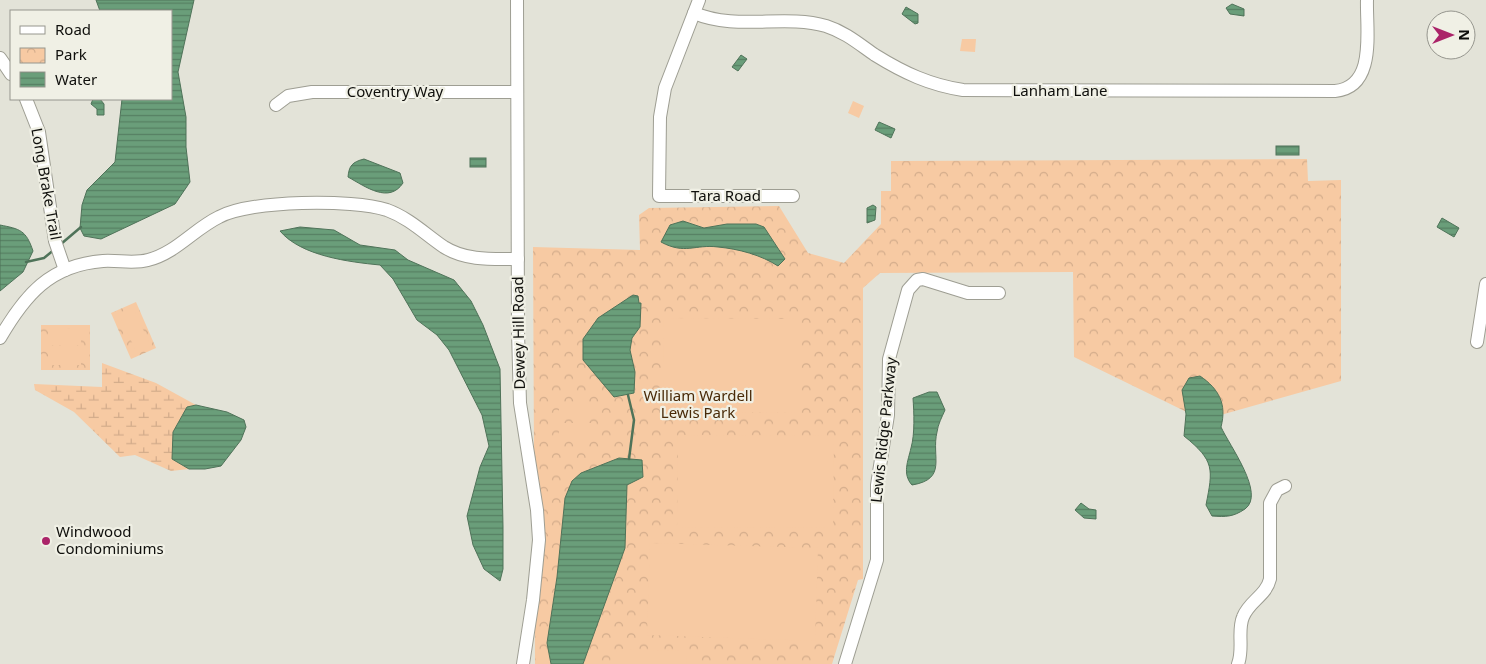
<svg xmlns="http://www.w3.org/2000/svg" width="1486" height="664" viewBox="0 0 1486 664" font-family="'Noto Sans',sans-serif">
<defs>
<pattern id="wetland-marsh" width="20" height="14" patternUnits="userSpaceOnUse" patternTransform="scale(1.25)"><rect width="20" height="14" fill="#f7caa3"/><path d="M1 5h8M5 5V1M11 12h8M15 12V8" fill="none" stroke="#d3ac8b"/></pattern>
<pattern id="park-crowns" width="20" height="18" patternUnits="userSpaceOnUse" patternTransform="scale(1.25)"><rect width="20" height="18" fill="#f7caa3"/><path d="M2 6a3 3 0 1 1 6 0M12 15a3 3 0 1 1 6 0" fill="none" stroke="#d3ac8b"/></pattern>
<pattern id="water-rules" width="6" height="5" patternUnits="userSpaceOnUse" patternTransform="scale(1.25)"><rect width="6" height="5" fill="#6a9e7a"/><path d="M0 2.5h6" fill="none" stroke="#567f62"/></pattern>
</defs>
<rect width="100%" height="100%" fill="#e3e3d8"/>
<!-- wetland -->
<path fill="url(#wetland-marsh)" d="M102,363L156,383L196,405L187,407L172,459L189,469L171,471L135,455L120,457L74,412L35,390L34,384L102,387Z"/>
<!-- park -->
<g fill="url(#park-crowns)">
<path d="M1307,159L1308,181L1341,180V381L1203,420L1074,357L1073,272L880,273L863,288V579L858,580L832,664H535L533,247L640,250L639,215L649,208L779,206L808,253L844,263L881,224V191H891V161Z"/>
<path d="M136,302L156,348L131,359L111,313Z"/>
<rect x="41" y="325" width="49" height="45"/>
</g>
<!-- pitch -->
<g fill="#f7caa3">
<path d="M962,39H976L975,52L960,51Z"/>
<path d="M853,101L864,106L859,118L848,113Z"/>
<path d="M135,312L149,342L135,349L121,319Z"/>
<path d="M664,318L800,319V413L663,412Z"/>
<rect x="48" y="329" width="33" height="16"/>
<rect x="48" y="349" width="33" height="16"/>
<rect x="559" y="403" width="33" height="16"/>
<rect x="559" y="423" width="33" height="15"/>
<path d="M678,435L834,436L833,528L677,527Z"/>
<path d="M650,543L818,548L815,641L647,635Z"/>
<path d="M623,649L680,651L686,656L687,664H610C610,655 614,650 623,649Z"/>
</g>
<!-- water -->
<g fill="url(#water-rules)" stroke="#4f7359">
<path d="M96,0H194L178,72L186,117V147L190,182L175,204L101,239L84,236L80,228L82,205L87,190L115,162L122,99H171V11H100Z"/>
<path d="M1232,4L1244,9V16L1230,14L1226,8Z"/>
<path d="M906,7L918,14V23L915,24L902,14Z"/>
<path d="M741,55L747,59L738,71L732,67Z"/>
<path d="M93,99H100L104,104V115H97V109L91,104Z"/>
<path d="M879,122L895,129L891,138L875,130Z"/>
<rect x="1276" y="146" width="23" height="9"/>
<rect x="470" y="158" width="16" height="9"/>
<path d="M364,159L400,173L403,183C389,204 366,187 348,177C349,166 352,162 364,159Z"/>
<path d="M873,205L876,207L875,220L867,223V208Z"/>
<path d="M1442,218L1459,228L1454,237L1437,227Z"/>
<path d="M683,221L704,228L727,224H756L764,227L785,259L778,266C761,255 739,249 718,247C695,244 685,255 661,242L670,225Z"/>
<path d="M0,225C20,229 26,230 33,251L23,272L0,291Z"/>
<path d="M300,227L334,230L360,245L395,250L408,260L454,280L471,301L483,325L500,369L503,527V569L500,581L484,569L473,545L467,516L480,467L489,446L482,415L449,350L437,335L417,320L393,279L380,265C349,262 301,256 280,231Z"/>
<path d="M633,295L638,296L639,303H641L640,327L632,338L630,350L635,372L634,393L614,397L583,360V339L598,318Z"/>
<path d="M1200,376C1219,389 1227,404 1221,427C1229,445 1266,494 1245,509C1233,517 1226,517 1212,516L1206,505C1213,469 1215,461 1184,436L1186,414L1182,390L1189,378Z"/>
<path d="M929,392H937L945,410C942,417 938,424 937,432C931,457 948,479 912,485C902,474 908,461 911,448C915,434 914,413 913,398Z"/>
<path d="M196,405L227,412L244,420L246,427L241,440L221,466L205,469H189L172,459L173,432L187,407Z"/>
<path d="M619,458L642,460L643,477L627,485L625,548L583,664H551L547,643L557,577L565,498L572,481L581,473Z"/>
<path d="M1081,503L1089,509L1096,510V519L1084,518L1075,510Z"/>
</g>
<g fill="none" stroke-linecap="round" stroke-linejoin="round">
<!-- stream -->
<g stroke="#4f7359" stroke-width="2.5">
<path d="M61,244L81,227"/>
<path d="M26,262L44,258L55,249"/>
<path d="M628,395L634,420L629,459"/>
</g>
<defs>
<g id="minor">
<path d="M517,0L518,332L520,403L537,510L539,540L533,600L523,664"/>
<path d="M699,0L665,88L660,117L659,196H793"/>
<path d="M694,13C737,31 783,14 826,26C845,32 859,44 875,55C904,73 930,85 963,90L1335,91C1377,87 1366,30 1367,0"/>
<path d="M0,58L11,74"/>
<path d="M26,99L39,132L55,241L65,270"/>
<path d="M276,105L288,96L312,92H517"/>
<path d="M0,338C25,295 50,265 103,261C118,260 134,264 148,260C176,253 194,229 219,217C251,200 352,199 387,210C409,218 425,234 444,247C466,261 493,259 518,259"/>
<path d="M1477,342L1486,284"/>
<path d="M845,664L877,560V485L888,415L889,359L908,290L917,280L923,279L968,293H999"/>
<path d="M1238,664C1244,649 1237,631 1243,617C1249,601 1266,596 1270,579V503L1277,490L1285,486"/>
</g>
</defs>
<!-- minor casing -->
<use href="#minor" stroke="#9e9e93" stroke-width="14"/>
<!-- minor -->
<use href="#minor" stroke="#fff" stroke-width="12"/>
</g>
<!-- markers -->
<circle fill="#ab2469" stroke="#f0f0e5" stroke-width="2" cx="46" cy="541" r="5"/>
<g text-anchor="middle" stroke-width="4.5" stroke-linejoin="round" paint-order="stroke">
<!-- street labels -->
<g font-size="15" fill="#0f0f0c" stroke="#f0f0e5">
<text x="1060" y="96">Lanham Lane</text>
<text x="395" y="97">Coventry Way</text>
<text transform="translate(46 184) rotate(80)" y="5">Long Brake Trail</text>
<text x="726" y="201">Tara Road</text>
<text transform="translate(519 333) rotate(-91)" y="5">Dewey Hill Road</text>
<text transform="translate(884 430) rotate(-84)" y="5">Lewis Ridge Parkway</text>
</g>
<!-- park labels -->
<g font-size="15" fill="#492a08" stroke="#f0f0e5">
<text x="698" y="401">William Wardell<tspan x="698" dy="17">Lewis Park</tspan></text>
</g>
<!-- poi labels -->
<g font-size="15" fill="#0f0f0c" stroke="#f0f0e5" text-anchor="start">
<text x="56" y="537">Windwood<tspan x="56" dy="17">Condominiums</tspan></text>
</g>
</g>
<!-- legend -->
<rect x="10" y="10" width="162" height="90" fill="#f0f0e5" stroke="#96968e"/>
<rect x="20" y="26" width="25" height="8" fill="#ffffff" stroke="#96968e"/>
<text x="55" y="35" font-size="15" fill="#0f0f0c">Road</text>
<rect x="20" y="48" width="25" height="15" fill="url(#park-crowns)" stroke="#96968e"/>
<text x="55" y="60" font-size="15" fill="#0f0f0c">Park</text>
<rect x="20" y="72" width="25" height="15" fill="url(#water-rules)" stroke="#96968e"/>
<text x="55" y="85" font-size="15" fill="#0f0f0c">Water</text>
<!-- north arrow -->
<g transform="translate(1451 35) rotate(90)"><circle r="24" fill="#f0f0e5" stroke="#96968e"/>
<path d="M0-4L9 19L0 12L-9 19Z" fill="#ab2469"/>
<text y="-8" font-size="14" font-weight="bold" text-anchor="middle" fill="#0f0f0c">N</text>
</g>
</svg>
